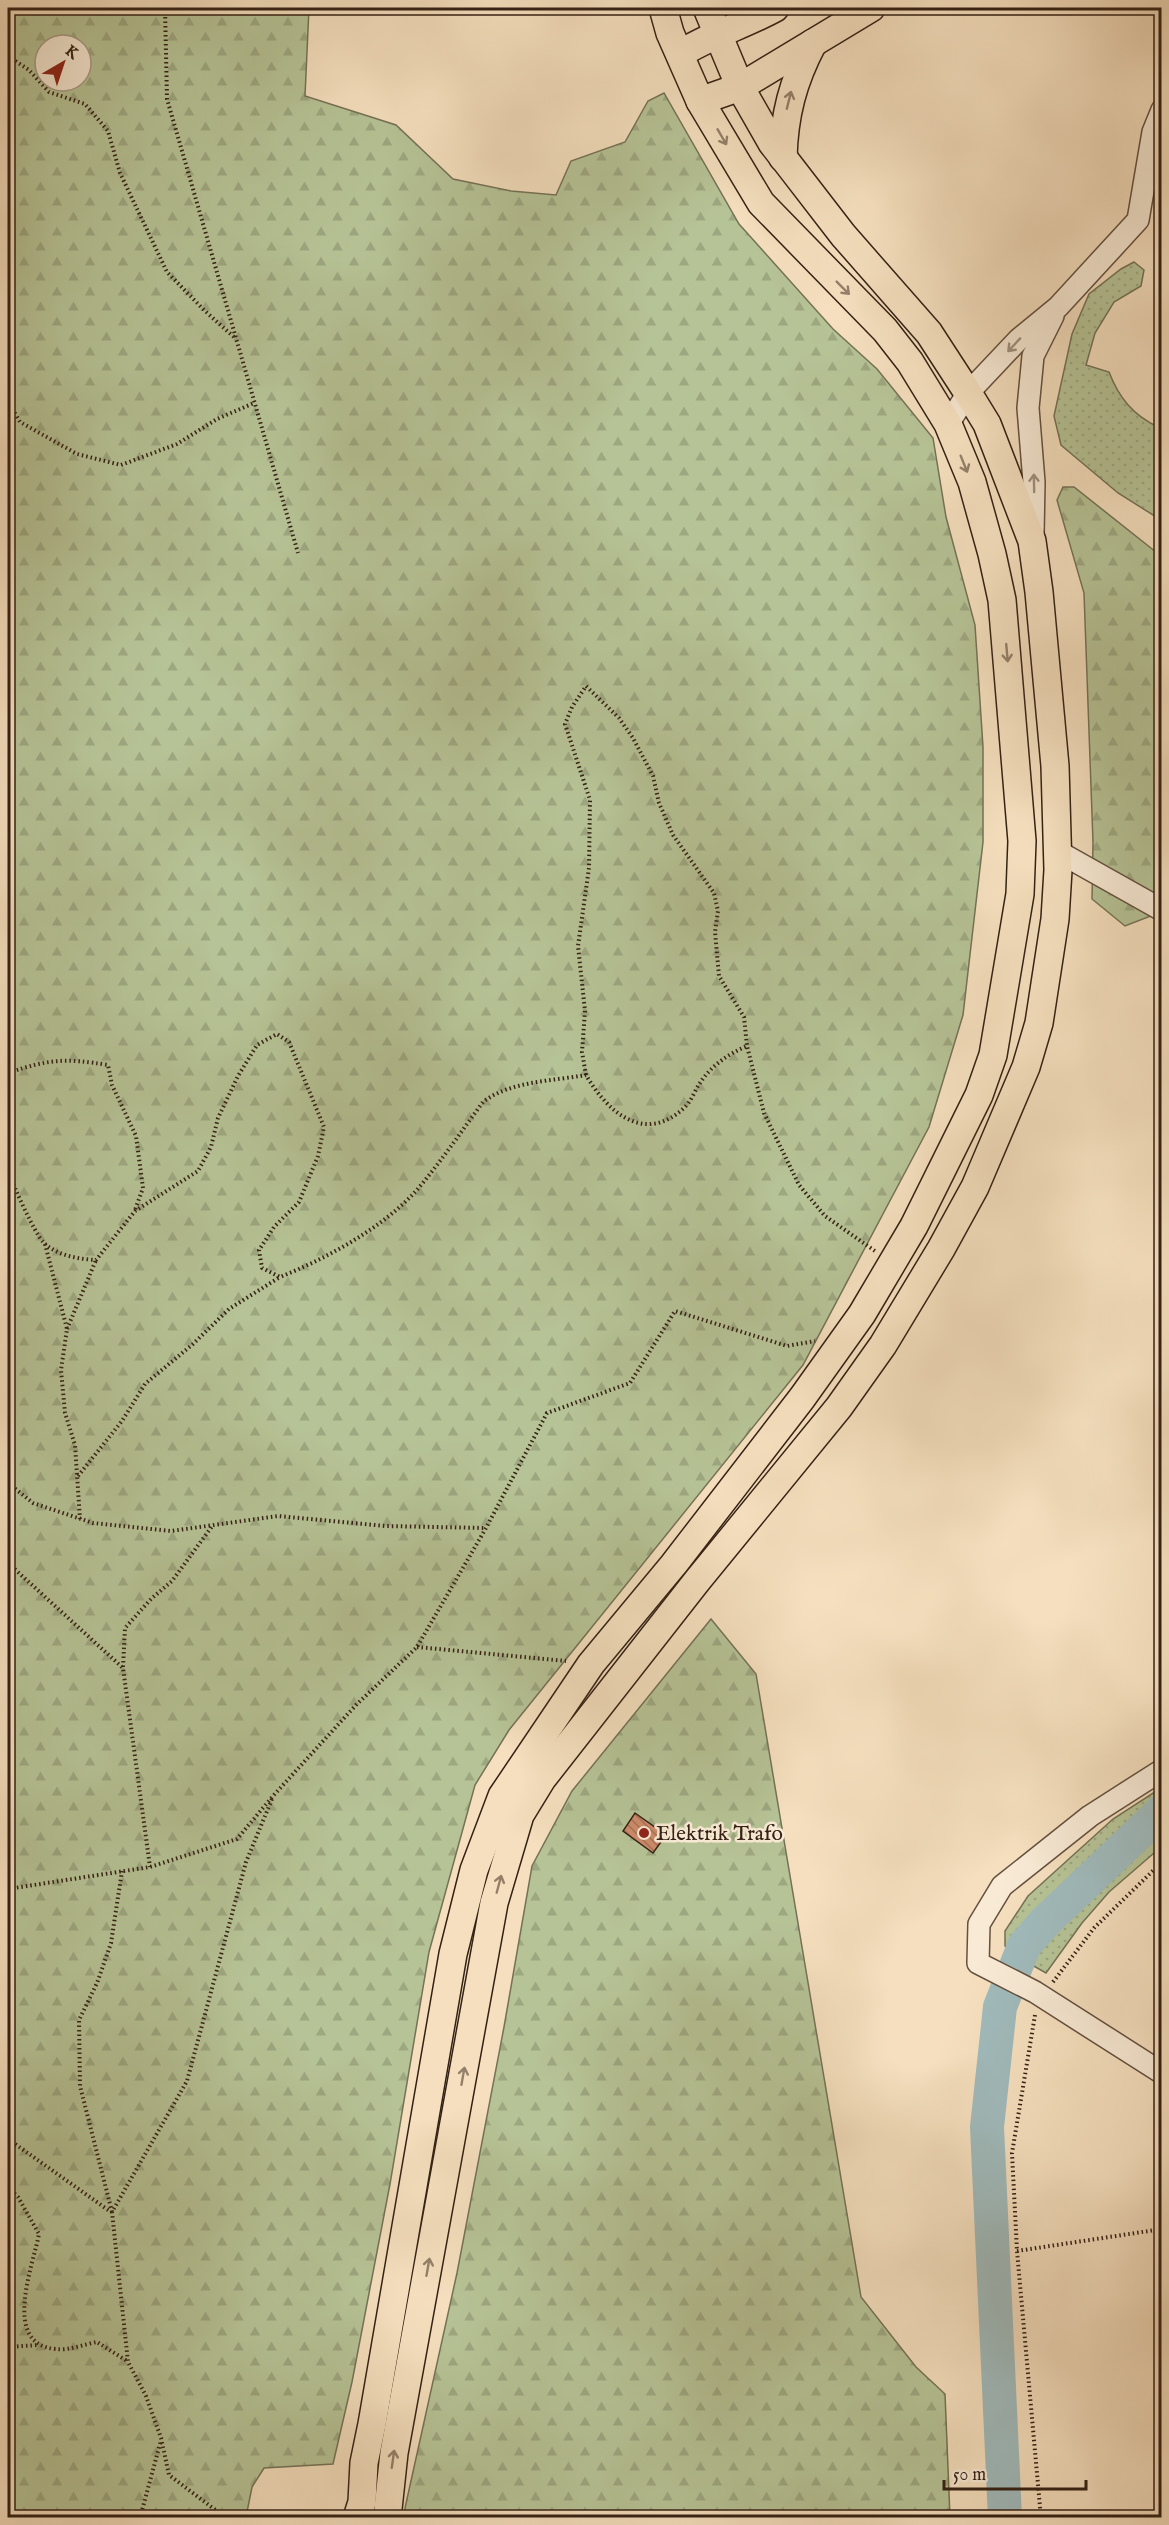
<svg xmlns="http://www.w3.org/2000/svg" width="1169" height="2525" viewBox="0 0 1169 2525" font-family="'IM FELL English',serif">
<defs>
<pattern id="grass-dots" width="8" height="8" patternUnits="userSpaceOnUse" patternTransform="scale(1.5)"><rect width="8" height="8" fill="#b6c396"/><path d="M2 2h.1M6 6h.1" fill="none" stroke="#9da780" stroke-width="1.8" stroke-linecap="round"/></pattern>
<pattern id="forest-firs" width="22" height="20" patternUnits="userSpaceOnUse" patternTransform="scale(1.5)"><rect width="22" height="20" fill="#b6c396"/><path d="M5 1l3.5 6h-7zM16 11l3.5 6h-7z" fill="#9da780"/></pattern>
<pattern id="building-back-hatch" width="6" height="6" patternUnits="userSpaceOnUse" patternTransform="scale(1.5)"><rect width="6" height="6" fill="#cd8b6a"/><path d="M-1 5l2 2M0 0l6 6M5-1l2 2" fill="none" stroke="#a77156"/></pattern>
</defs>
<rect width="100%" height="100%" fill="#f5dfbe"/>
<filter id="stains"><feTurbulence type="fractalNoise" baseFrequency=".00333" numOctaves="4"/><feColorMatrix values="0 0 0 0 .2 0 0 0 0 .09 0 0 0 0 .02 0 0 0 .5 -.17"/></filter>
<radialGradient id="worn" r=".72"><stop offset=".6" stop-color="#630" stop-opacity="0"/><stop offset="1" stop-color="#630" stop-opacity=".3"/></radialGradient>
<!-- grass -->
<g fill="url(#grass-dots)" stroke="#757256" stroke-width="1.5">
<path d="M1134,262L1144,270L1141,286L1114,302L1095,333L1086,365L1109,372C1119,398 1133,415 1158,427L1161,425V520L1118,493L1061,445L1054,416L1072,334L1089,294L1121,269Z"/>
<path d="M1161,1788V1803L1107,1847L1034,1921L1013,1950L1005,1946V1931L1028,1896L1113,1819Z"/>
<path d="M1161,1827V1847L1109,1892L1082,1923L1046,1973L1032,1965L1033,1949L1071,1904L1127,1854Z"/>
</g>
<!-- forest -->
<g fill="url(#forest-firs)" stroke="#757256" stroke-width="1.5" fill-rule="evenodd">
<path d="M8,8H309L305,96L396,125L453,179L511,191L556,195L571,161L625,142L648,101L664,93L739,224L833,329L877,369L933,438L946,517L975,625L983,747V842L963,1015L929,1127L803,1365L509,1730L475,1785L429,1952L390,2184L352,2382L333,2464L264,2468L252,2487L246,2517H8ZM45,45H81V81H45Z"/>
<path d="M1161,211V274C1150,255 1157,231 1161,211Z"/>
<path d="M1063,487H1074L1161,556V912L1125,926L1092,899L1093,842L1084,593L1057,500Z"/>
<path d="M711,1619L756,1674L861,2297L916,2367L945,2394L950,2517L406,2518L405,2508L457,2273L504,2027L532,1866L572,1791Z"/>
</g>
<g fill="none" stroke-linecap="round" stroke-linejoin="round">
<!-- river -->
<path stroke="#a0babb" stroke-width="34" d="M1005,2518L987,2127L1000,2007L1024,1946L1045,1922L1162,1811"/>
</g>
<!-- building -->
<path fill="url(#building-back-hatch)" stroke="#342115" stroke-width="1.5" d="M635,1813L666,1835L653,1853L623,1831Z"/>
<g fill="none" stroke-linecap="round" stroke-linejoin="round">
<defs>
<g id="minor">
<path d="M948,424L968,393L1019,339L1058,307L1138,220L1153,132L1162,110"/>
<path d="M1033,535L1034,482L1028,408L1033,356L1053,316"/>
<path d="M1057,851L1162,910"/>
<path d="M1162,1770L1090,1816L1002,1886L979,1924L978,1963L1035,1992L1162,2073"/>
</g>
<g id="major">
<path d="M680,54C710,35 744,25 775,8"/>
<path d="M700,101L740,87L871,8"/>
<path d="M783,158C784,115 793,81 813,43"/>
<path d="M357,2518L362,2502L364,2463L372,2424L453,1954L474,1870L502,1796L591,1664L674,1564L802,1398L862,1314L914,1226L979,1095L993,1055L1020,894L1022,841L1002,600L992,554L972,482L948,424L910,362L885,330L761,203L700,101L670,33L663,8"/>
<path d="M387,2518L394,2453L494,1903L520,1815L542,1779L697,1581L839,1407L883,1345L941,1249L975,1187L1026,1067L1039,1023L1055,919L1058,870L1055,766L1039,592L1032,541L987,424L968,393L929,333L843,235L772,143L740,87L707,8"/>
</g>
</defs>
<!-- minor casing -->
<use href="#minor" stroke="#64503f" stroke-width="24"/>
<!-- major casing -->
<use href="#major" stroke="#342115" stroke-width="30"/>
<!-- path -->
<g stroke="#342115" stroke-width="4" stroke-dasharray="1.5 3" stroke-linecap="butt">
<path d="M165,8L167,99L298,553"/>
<path d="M8,56L29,70L49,92L85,104L108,131L120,173L167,272L204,310L235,338"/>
<path d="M8,401L20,422L77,454L121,465L177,444L217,419L254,403"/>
<path d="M8,1073C49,1059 65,1058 108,1065L112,1085L136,1136L143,1188L135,1210"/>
<path d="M586,1075L582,1052L585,1011L578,946L589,868L590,800L565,724L572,707L586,686L619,718L633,738L653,776L659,803L673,835L714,893L718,911L715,932L719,976L744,1017L747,1046"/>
<path d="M8,1172C15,1188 33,1231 44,1243C58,1256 79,1259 96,1260L135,1211L198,1171L211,1147L218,1118L238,1076L257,1045L277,1034L289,1042L324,1127L318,1156L299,1202L274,1227L259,1250L262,1268L280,1277C327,1258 381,1229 416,1191C440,1163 461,1132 483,1102C510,1081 553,1081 586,1075C608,1113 645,1145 685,1107C692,1100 695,1090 700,1083C711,1066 728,1054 747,1046L764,1113L799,1185L825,1216L875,1251"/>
<path d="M45,1244L67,1329L61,1370L65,1413L75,1445L80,1519"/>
<path d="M67,1329L96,1260"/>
<path d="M78,1476L122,1421L145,1384L193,1344L229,1309L280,1277"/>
<path d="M8,1483L33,1503L93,1523L171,1531L278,1516L385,1526L485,1528"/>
<path d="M8,1563L123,1668L150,1867"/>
<path d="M417,1647L566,1661"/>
<path d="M123,1667L125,1628L151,1599L172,1581L213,1525"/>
<path d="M8,1889L150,1867L237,1839L273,1796L356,1705L417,1647L486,1528L547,1413L630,1383L675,1311L787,1346L815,1341"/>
<path d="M1053,1982L1094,1928L1162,1862"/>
<path d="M1035,2015L1012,2153L1017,2251L1041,2518"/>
<path d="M8,2139L111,2212"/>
<path d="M8,2187L18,2197L39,2234C33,2266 1,2345 56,2349C68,2351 85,2344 97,2342L127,2361"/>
<path d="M112,2212L80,2086L79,2020L97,1983L111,1943L122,1871"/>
<path d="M1017,2251L1162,2229"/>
<path d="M8,2347L38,2345"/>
<path d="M140,2518L161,2440"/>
<path d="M226,2518L169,2475L161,2438L146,2396L128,2362L112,2212L187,2081L246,1862L272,1799"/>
</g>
<!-- minor -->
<use href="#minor" stroke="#f8ead5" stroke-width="21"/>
<!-- major -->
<use href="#major" stroke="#f5dfbe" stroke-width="27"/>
</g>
<!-- one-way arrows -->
<defs><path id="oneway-shaft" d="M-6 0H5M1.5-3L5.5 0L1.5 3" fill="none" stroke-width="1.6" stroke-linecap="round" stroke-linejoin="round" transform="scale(1.5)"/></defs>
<g stroke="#94806a">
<use href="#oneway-shaft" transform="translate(789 100) rotate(-76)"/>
<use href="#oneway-shaft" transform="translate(722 137) rotate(60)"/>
<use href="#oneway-shaft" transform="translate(843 288) rotate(45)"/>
<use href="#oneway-shaft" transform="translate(964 464) rotate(68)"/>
<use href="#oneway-shaft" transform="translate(1007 653) rotate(85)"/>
<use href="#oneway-shaft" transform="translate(499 1884) rotate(-75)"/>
<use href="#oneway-shaft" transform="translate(463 2076) rotate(-80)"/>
<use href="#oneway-shaft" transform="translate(428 2267) rotate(-80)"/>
<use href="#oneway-shaft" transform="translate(393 2459) rotate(-82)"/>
</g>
<g stroke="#a0907f">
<use href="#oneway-shaft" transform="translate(1014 345) rotate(133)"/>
<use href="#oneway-shaft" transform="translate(1034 483) rotate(-91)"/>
</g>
<!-- markers -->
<circle fill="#8f2418" stroke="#f8ead5" stroke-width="2" cx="644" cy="1833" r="6"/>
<g text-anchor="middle" stroke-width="5" stroke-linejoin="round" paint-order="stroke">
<!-- poi labels -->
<g font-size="21" fill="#342115" stroke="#f8ead5" text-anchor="start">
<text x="656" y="1840">Elektrik Trafo</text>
</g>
</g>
<!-- margin -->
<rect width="1169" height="2525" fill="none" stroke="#f5dfbe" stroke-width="30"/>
<rect x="9" y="9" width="1151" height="2507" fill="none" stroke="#342115" stroke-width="3"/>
<rect x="15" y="15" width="1139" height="2495" fill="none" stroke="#342115" stroke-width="1.5"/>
<!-- north arrow -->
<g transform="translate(63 63) rotate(39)"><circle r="28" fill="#f8ead5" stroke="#aa9a88" stroke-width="1.5"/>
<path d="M0-4.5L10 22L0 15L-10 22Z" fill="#8f2418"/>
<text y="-9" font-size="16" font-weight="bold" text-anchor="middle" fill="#342115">K</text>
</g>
<!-- scale -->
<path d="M944 2480v9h142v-9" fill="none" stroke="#342115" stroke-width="3"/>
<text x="953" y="2480" font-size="18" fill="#342115" stroke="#f8ead5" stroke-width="4.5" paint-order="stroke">50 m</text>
<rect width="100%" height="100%" filter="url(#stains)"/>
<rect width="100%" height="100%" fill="url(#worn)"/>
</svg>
